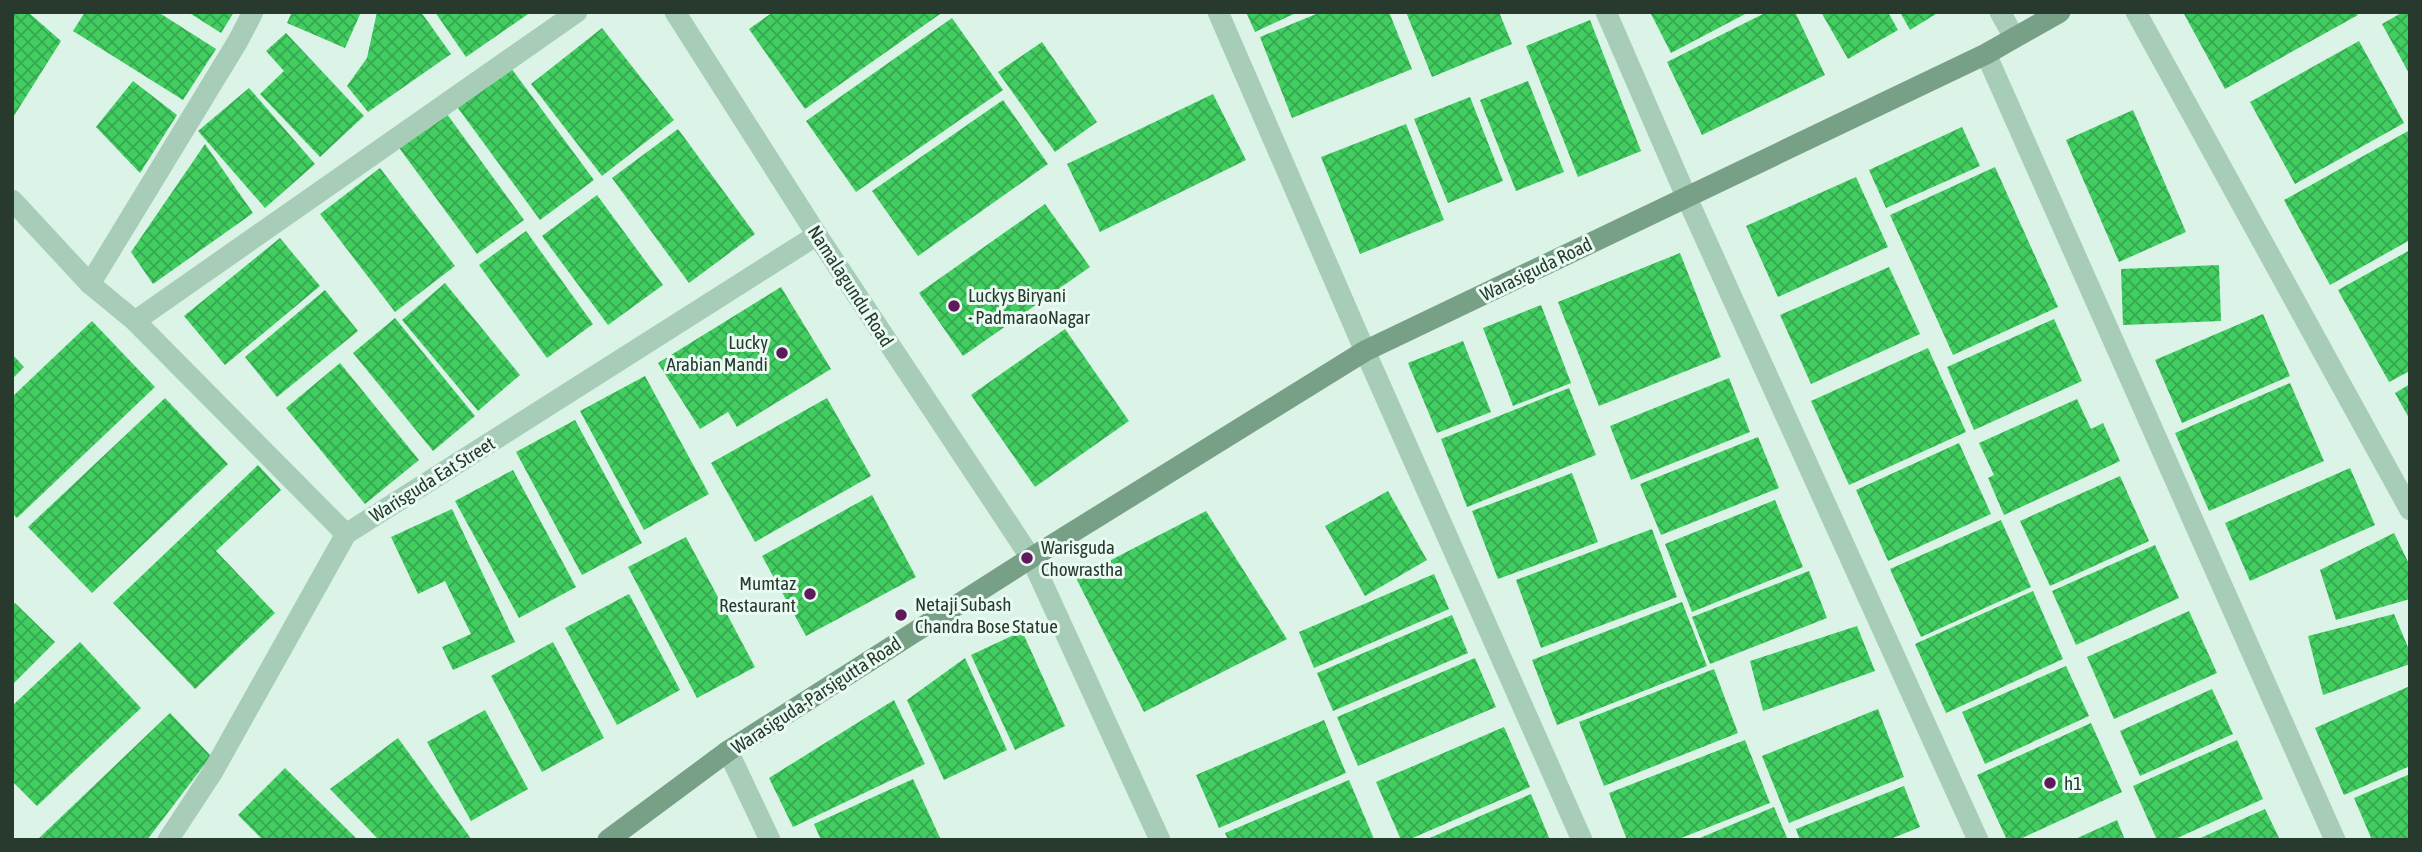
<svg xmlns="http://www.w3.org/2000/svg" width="2422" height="852" viewBox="0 0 2422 852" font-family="'Asap Condensed',sans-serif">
<defs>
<pattern id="building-cross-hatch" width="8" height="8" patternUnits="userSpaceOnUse" patternTransform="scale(1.75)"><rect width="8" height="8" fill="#41cd60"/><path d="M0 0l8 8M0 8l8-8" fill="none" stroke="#36a750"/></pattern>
</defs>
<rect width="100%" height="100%" fill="#dcf4e8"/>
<!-- building -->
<g fill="url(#building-cross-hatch)">
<path d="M12,12H28L61,41L12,119Z"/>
<path d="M85,12H158L216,49L183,100L73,31Z"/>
<path d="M188,12H234L221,33Z"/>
<path d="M292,12H361L345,48L287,23Z"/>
<path d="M377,12H421L451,54L368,112L347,86L367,58Z"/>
<path d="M435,12H531L466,57Z"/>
<path d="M773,12H943L805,109L749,29Z"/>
<path d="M1246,12H1298L1255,32Z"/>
<path d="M1321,12H1389L1412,69L1292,118L1260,37Z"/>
<path d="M1406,12H1499L1512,44L1432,77Z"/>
<path d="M1650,12H1749L1671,53Z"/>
<path d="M1767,12H1795L1825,75L1702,135L1667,62Z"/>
<path d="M1821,12H1888L1898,30L1848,59Z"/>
<path d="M1900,12H1939L1910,30Z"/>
<path d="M2183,12H2356L2358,15L2225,89Z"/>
<path d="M2403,12H2410V75L2382,24Z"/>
<path d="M952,18L1003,90L856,192L806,121Z"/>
<path d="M1590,20L1641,151L1578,177L1526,46Z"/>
<path d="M602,28L674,120L602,176L531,84Z"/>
<path d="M286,33L364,116L320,157L260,94L284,71L266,51Z"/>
<path d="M2359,41L2404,123L2295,184L2250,102Z"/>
<path d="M1042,42L1097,122L1055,152L998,72Z"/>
<path d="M511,68L594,180L540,220L458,108Z"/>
<path d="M133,81L177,115L140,173L96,127Z"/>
<path d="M1528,81L1564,172L1516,191L1480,100Z"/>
<path d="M249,88L315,164L265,208L198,131Z"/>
<path d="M1213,94L1246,160L1100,232L1067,164Z"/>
<path d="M1470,97L1503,181L1448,203L1414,119Z"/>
<path d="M1003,100L1048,164L918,256L872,191Z"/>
<path d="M444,110L524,220L477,254L397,145Z"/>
<path d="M2133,110L2186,232L2119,262L2066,140Z"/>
<path d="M1406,124L1444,220L1360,254L1321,157Z"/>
<path d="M1962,127L1980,166L1886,208L1869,170Z"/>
<path d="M678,129L755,234L689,283L612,178Z"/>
<path d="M2410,130V240L2330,285L2284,200Z"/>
<path d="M205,144L253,213L153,284L131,252Z"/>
<path d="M1995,167L2058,307L1953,355L1890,215Z"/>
<path d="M380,168L455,266L395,312L320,214Z"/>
<path d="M1856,177L1888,247L1778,297L1746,226Z"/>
<path d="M597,195L663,285L608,325L542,236Z"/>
<path d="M1045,204L1090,267L963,356L919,293Z"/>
<path d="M526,231L593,324L547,358L479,265Z"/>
<path d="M280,238L320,286L225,365L184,316Z"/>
<path d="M2410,250V371L2389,382L2338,290Z"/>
<path d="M1680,253L1721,357L1599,406L1558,302Z"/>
<path d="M2219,265L2221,321L2123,325L2121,269Z"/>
<path d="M1889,267L1920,334L1811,384L1780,315Z"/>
<path d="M445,283L520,375L478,411L402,320Z"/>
<path d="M781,287L831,369L737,427L728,412L700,429L658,363Z"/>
<path d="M325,290L358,331L277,397L245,357Z"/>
<path d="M1541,305L1571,383L1513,406L1483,328Z"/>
<path d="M2263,314L2290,376L2182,423L2155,360Z"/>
<path d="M395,318L475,416L433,451L353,353Z"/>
<path d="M2054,319L2082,381L1974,430L1947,367Z"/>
<path d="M92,321L155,387L17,518L12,513V397Z"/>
<path d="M1065,329L1129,421L1035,487L971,395Z"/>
<path d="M1463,341L1491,412L1437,433L1408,363Z"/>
<path d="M1928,348L1966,432L1849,485L1811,401Z"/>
<path d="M12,354L24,367L12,379Z"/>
<path d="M340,363L419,460L365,504L286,408Z"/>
<path d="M645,376L709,494L644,530L580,411Z"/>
<path d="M1729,378L1750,432L1631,480L1610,426Z"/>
<path d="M2290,383L2324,461L2209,511L2175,433Z"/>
<path d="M2410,384V420L2395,393Z"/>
<path d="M1569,388L1596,455L1467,507L1441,439Z"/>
<path d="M165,398L228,464L92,593L28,527Z"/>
<path d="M827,398L871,476L755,542L711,463Z"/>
<path d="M2077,399L2091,429L2103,423L2120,461L2004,515L1988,478L1994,475L1979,443Z"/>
<path d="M575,420L642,543L582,575L516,452Z"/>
<path d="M1758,437L1779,488L1661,535L1640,484Z"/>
<path d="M1959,443L1991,514L1888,561L1856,490Z"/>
<path d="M258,465L281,490L216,551L275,613L195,689L113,603Z"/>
<path d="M2350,468L2375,525L2250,581L2225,523Z"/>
<path d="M513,470L576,587L519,618L455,501Z"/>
<path d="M1572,473L1598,542L1498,579L1472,511Z"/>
<path d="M2120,476L2149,541L2050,586L2020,521Z"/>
<path d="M1388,491L1427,560L1365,596L1325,526Z"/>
<path d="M872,495L916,577L806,636L762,556Z"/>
<path d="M1775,500L1803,567L1692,612L1665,544Z"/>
<path d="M452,509L515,642L453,670L442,647L471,634L445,581L418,594L391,537Z"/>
<path d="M1206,511L1287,639L1144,712L1076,578Z"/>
<path d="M2001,520L2031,587L1921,637L1890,569Z"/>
<path d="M1652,529L1677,597L1541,648L1516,580Z"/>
<path d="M2394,533L2410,566V599L2336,620L2320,570Z"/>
<path d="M686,537L755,667L697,698L628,567Z"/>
<path d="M2155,545L2179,598L2076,645L2052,591Z"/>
<path d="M1809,571L1827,618L1710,664L1692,617Z"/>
<path d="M1434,574L1449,609L1314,668L1299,632Z"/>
<path d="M2033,591L2063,659L1946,713L1915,644Z"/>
<path d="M629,594L680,690L617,725L565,628Z"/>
<path d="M1682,602L1707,666L1557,725L1532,660Z"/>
<path d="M15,603L55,642L12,685V606Z"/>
<path d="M2189,611L2217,673L2114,719L2087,657Z"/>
<path d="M2394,614L2410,652V664L2323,695L2308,636Z"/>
<path d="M1452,615L1468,653L1333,711L1317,673Z"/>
<path d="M1857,626L1875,671L1763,711L1750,661Z"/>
<path d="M1022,631L1065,726L1015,750L971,655Z"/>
<path d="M80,642L141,708L37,806L12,781V706Z"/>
<path d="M553,642L604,738L542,772L491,676Z"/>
<path d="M965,658L1007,750L944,780L907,700Z"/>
<path d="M1475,658L1496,707L1358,766L1337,717Z"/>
<path d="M2066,666L2089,716L1985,764L1962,712Z"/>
<path d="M1714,669L1738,733L1604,786L1579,722Z"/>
<path d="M2410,686V766L2344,795L2315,728Z"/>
<path d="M2212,689L2233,734L2140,776L2120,731Z"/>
<path d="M894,700L925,764L793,827L769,778Z"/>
<path d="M1878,709L1904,777L1789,823L1762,756Z"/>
<path d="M485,710L528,789L471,821L427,742Z"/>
<path d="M170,713L211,756L147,840H37Z"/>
<path d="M1324,720L1346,773L1219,828L1196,775Z"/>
<path d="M2091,723L2122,792L2018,840H2007L1977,775Z"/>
<path d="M1504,727L1530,787L1408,840H1401L1376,782Z"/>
<path d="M398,738L472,840H379L330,789Z"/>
<path d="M1745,740L1770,803L1676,840H1627L1609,793Z"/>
<path d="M2237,740L2263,799L2173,840H2157L2133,786Z"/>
<path d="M285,768L358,840H263L238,815Z"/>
<path d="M2410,774V840H2372L2354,798Z"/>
<path d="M913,779L941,840H821L814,824Z"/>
<path d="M1349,780L1374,839L1228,840L1225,833Z"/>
<path d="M1904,786L1920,827L1888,840H1800L1796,829Z"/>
<path d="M1531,794L1550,840H1425Z"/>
<path d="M1774,807L1788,840H1695Z"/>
<path d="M2265,809L2280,840H2196Z"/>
<path d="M2117,820L2125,840H2073Z"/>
</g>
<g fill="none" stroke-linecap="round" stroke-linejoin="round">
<!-- street -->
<g stroke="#a7cdb8" stroke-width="21">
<path d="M675,12L817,235L1031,558L1160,840"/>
<path d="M1218,12L1365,351L1582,840"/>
<path d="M1606,12L1686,196L1978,840"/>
<path d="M2000,12L2014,37"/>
<path d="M2136,12L2410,510"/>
<path d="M1986,54L2335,840"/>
<path d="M12,200L90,284L135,321L346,534"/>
<path d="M90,284L238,41L253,12"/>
<path d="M135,321L577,12"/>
<path d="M728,751L770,840"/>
<path d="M168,840L212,773L346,534L817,235"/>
</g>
<!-- secondary -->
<path stroke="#78a086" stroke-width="21" d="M608,840L728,751L1031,558L1365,351L1986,54L2060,12"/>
</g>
<!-- markers -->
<g fill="#5d1b5a" stroke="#e9fbf2" stroke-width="2.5">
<circle cx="954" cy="306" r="7"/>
<circle cx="782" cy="353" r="7"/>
<circle cx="1027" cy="558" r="7"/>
<circle cx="810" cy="594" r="7"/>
<circle cx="901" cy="615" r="7"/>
<circle cx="2050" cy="783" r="7"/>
</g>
<g text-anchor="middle" stroke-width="6" stroke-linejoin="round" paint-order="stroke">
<!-- street labels -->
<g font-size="19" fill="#28392d" stroke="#e9fbf2">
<text transform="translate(1536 269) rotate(-26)" y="7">Warasiguda Road</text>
<text transform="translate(851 286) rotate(57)" y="7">Namalagundu Road</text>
<text transform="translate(432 479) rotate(-32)" y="7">Warisguda Eat Street</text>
<text transform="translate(816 695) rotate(-33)" y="7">Warasiguda-Parsigutta Road</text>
</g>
<!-- poi labels -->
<g font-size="19" fill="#28392d" stroke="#e9fbf2" text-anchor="start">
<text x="968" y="302">Luckys Biryani<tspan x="968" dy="22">- PadmaraoNagar</tspan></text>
<text x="768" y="349" text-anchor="end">Lucky<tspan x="768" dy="22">Arabian Mandi</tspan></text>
<text x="1041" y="554">Warisguda<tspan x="1041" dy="22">Chowrastha</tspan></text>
<text x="796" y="590" text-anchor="end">Mumtaz<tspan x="796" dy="22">Restaurant</tspan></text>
<text x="915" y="611">Netaji Subash<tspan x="915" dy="22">Chandra Bose Statue</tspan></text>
<text x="2064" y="790">h1</text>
</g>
</g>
<!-- border -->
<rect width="2422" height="852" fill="none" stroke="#28392d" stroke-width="28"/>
</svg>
